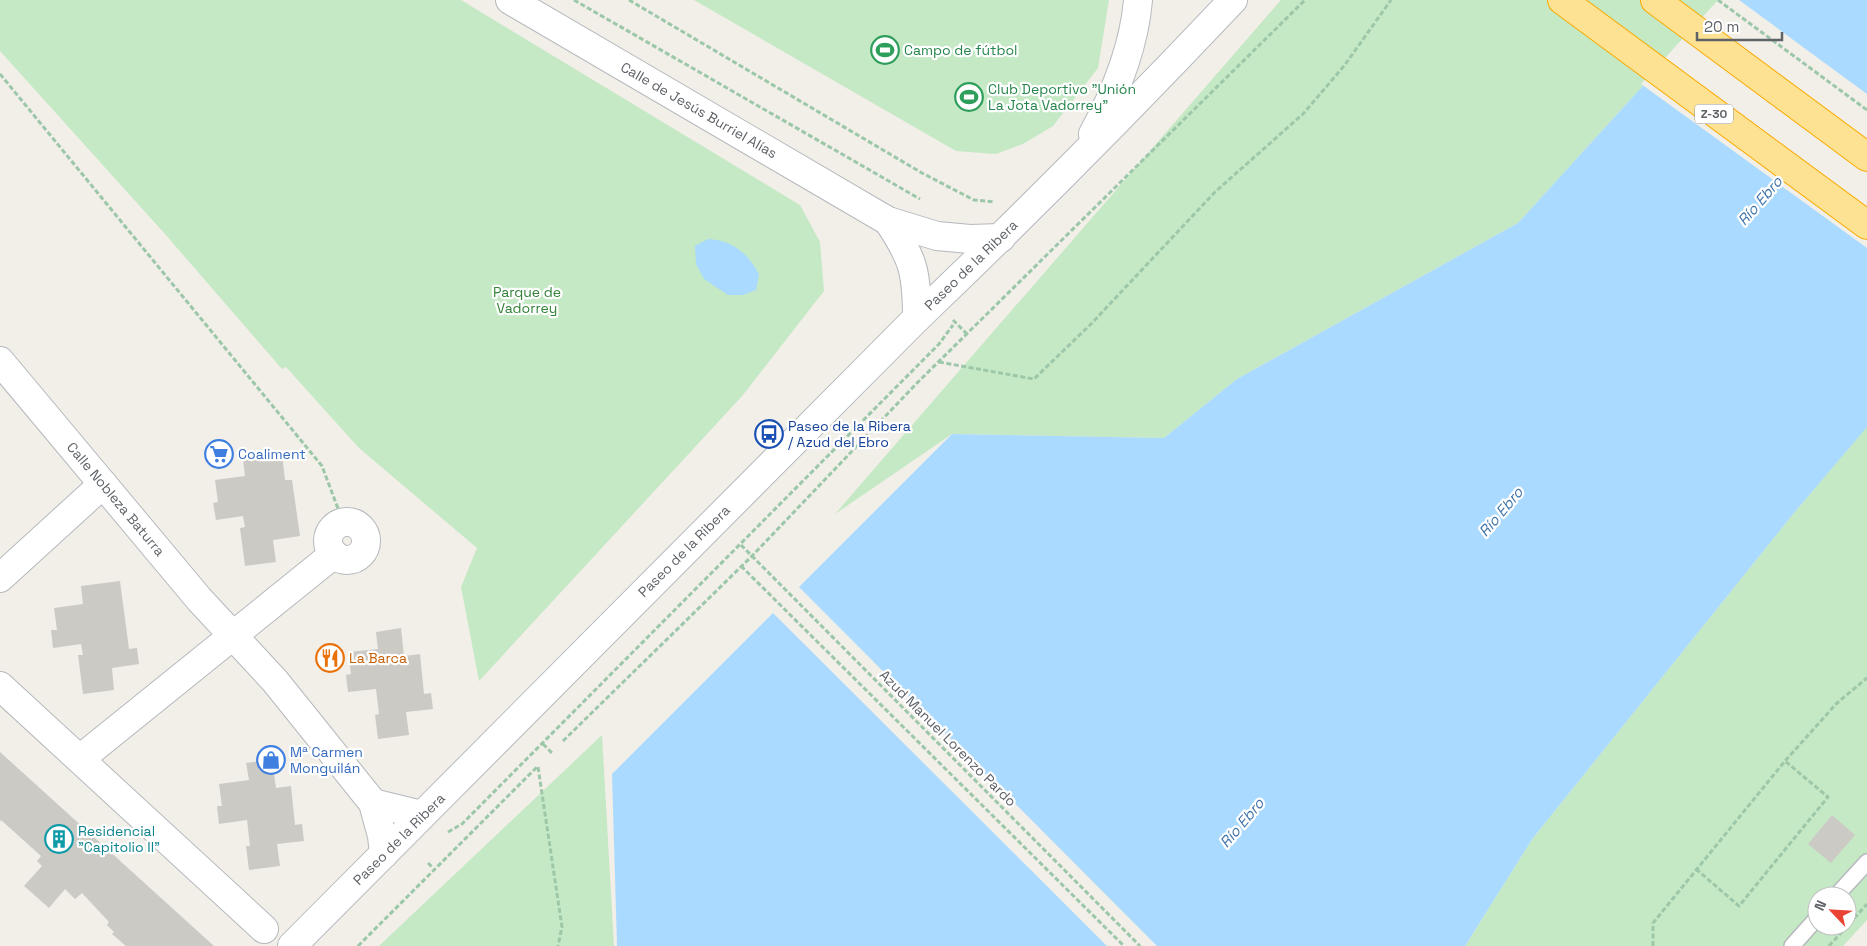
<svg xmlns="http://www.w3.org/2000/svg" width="1867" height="946" viewBox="0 0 1867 946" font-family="'Space Grotesk',sans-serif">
<rect width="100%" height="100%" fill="#f1efe8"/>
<!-- green -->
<g fill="#c5e8c5" fill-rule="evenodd">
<path d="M0,0H461L800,205L820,242L824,291L743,395L479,681L461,587L477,548L359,448L286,367L282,369L165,234L0,51Z"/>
<path d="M694,0H1109L1098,68L1053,126L1023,144L996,154L956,151Z"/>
<path d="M1281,0H1721L1518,223L1237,379L1164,438L952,434L835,514Z"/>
<path d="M1867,426V920L1843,946H1465L1533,838L1793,514ZM1817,896H1847V926H1817Z"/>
<path d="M602,735L614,946H379Z"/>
</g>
<!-- water -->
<g fill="#aadaff">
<path d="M1721,0H1867V427L1793,514L1533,838L1465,946H617L612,774L952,434L1164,438L1237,379L1518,223Z"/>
<path d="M708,239C733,240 748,254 759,274L756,290L743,295H728L704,279L696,264L695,246Z"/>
</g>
<!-- pier -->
<g fill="#f1efe8">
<path d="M1718,0H1739L1867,94V248L1641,84Z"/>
<path d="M797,585L1157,946H1107L771,611Z"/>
</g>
<!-- building -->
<g fill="#cccac5">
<path d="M282,454L285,480H292L300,536L273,540L276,562L245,566L240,528L245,527L243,516L216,520L213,503L218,502L215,480L245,476L243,459Z"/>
<path d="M120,581L129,649L137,648L139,664L112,668L114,690L83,694L78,655H83L81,644L53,648L51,630H57L54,608L83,604L81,586Z"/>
<path d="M401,628L404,656L420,654L424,694L431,693L433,709L406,712L409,735L378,739L375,715L379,714L376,689L348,692L346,675L351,674L348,652L378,649L376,632Z"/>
<path d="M0,752L214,946H126L112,934L114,932L107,925L109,922L82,893L75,899L65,889L49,908L24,886L42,866L37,861L41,856L1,820L0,822Z"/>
<path d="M272,760L276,788L291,786L295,825L302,824L304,841L277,844L280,866L249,870L246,846H250L247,820L219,824L217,806H222L219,784L249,780L246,763Z"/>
<path d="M1832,815L1855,835L1831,863L1808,844Z"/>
</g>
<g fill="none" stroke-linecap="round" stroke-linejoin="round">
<defs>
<g id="lane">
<path d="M1836,896L1867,862"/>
<path d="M1792,946L1817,918"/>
</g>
<g id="street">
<path d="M510,0L888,221L937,236L970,239L1001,238"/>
<path d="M888,221C913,258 917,272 917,318"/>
<path d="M0,361L199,599L275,681L373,803L382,836L384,854"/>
<circle cx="347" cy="541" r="19"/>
<path d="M0,578L103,484"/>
<path d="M0,686L264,929"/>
<path d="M80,759L334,554"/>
<path d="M373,803L422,815"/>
</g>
<g id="secondary">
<path d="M1093,134C1116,92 1134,48 1138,0"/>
<path d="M292,946L917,318C1025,215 1130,109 1233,0"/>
</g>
<g id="highway">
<path d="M1562,0L1867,225"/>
<path d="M1655,0L1867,157"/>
</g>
</defs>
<!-- lane casing -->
<use href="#lane" stroke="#b5b8bc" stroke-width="18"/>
<!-- street casing -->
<use href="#street" stroke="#b5b8bc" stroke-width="30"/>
<!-- secondary casing -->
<use href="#secondary" stroke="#b6babf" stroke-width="30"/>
<!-- highway casing -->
<use href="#highway" stroke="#f9ab00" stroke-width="30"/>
<!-- path -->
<g stroke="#9cc7a9" stroke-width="3" stroke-dasharray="5 2.5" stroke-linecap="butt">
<path d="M574,0L920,199"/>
<path d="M629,0L922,173L974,200L995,202"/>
<path d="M1718,0L1867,110"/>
<path d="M0,74L322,466L343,522"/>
<path d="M953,320L967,334"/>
<path d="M939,362L1034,379L1091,324L1215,192L1303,114L1344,66L1391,0"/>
<path d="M741,545L1140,946"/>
<path d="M741,566L1124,946"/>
<path d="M563,741L752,556L917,383L1305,0"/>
<path d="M543,744L552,753"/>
<path d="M538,767L562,927L558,946"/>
<path d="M448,832L462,824L939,344L953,325"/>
<path d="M428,863L432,867"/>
<path d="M1696,869L1739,906L1828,797L1785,761"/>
<path d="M358,946L538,766"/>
<path d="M1653,946V923L1785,761L1837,703L1867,678"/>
<path d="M1829,946L1867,904"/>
</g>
<!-- lane -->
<use href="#lane" stroke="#fff" stroke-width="15"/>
<!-- street -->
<use href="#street" stroke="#fff" stroke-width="28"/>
<!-- secondary -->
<use href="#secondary" stroke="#fff" stroke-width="28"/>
<!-- highway -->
<use href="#highway" stroke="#fde293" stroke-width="28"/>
</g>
<!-- icons -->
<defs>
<symbol id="stadium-ring" viewBox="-11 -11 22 22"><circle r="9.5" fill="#fff" stroke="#2e9e5b" stroke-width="1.5"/><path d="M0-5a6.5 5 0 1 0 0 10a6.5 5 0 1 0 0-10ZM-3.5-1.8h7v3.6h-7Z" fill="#2e9e5b"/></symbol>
<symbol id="bus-ring" viewBox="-11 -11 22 22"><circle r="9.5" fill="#fff" stroke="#1a4fb4" stroke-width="1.5"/><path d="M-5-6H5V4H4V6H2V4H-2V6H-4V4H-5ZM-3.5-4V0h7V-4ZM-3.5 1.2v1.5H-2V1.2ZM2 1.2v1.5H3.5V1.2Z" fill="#1a4fb4"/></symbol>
<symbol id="supermarket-ring" viewBox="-11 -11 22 22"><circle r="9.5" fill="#fff" stroke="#3f7fe0" stroke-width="1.5"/><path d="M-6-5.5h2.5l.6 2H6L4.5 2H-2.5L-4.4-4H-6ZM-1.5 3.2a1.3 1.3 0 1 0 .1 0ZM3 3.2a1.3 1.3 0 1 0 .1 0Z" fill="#3f7fe0"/></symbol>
<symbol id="restaurant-ring" viewBox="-11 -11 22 22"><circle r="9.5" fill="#fff" stroke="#e8710a" stroke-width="1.5"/><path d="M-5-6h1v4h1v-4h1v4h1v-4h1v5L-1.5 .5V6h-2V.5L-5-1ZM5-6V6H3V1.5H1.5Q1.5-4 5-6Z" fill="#e8710a"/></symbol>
<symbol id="shop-ring" viewBox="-11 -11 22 22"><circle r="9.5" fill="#fff" stroke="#3f7fe0" stroke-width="1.5"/><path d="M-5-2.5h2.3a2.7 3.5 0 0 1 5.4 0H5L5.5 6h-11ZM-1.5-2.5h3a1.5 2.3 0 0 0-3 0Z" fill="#3f7fe0"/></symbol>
<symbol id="building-ring" viewBox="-11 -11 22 22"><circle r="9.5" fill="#fff" stroke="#0f9aa8" stroke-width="1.5"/><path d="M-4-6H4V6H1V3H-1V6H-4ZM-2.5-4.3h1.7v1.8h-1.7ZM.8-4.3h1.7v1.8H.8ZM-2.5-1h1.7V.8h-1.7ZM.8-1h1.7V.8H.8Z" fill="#0f9aa8"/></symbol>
</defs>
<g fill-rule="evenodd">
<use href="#stadium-ring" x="869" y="34" width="32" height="32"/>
<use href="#stadium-ring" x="953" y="81" width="32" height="32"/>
<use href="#bus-ring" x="753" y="418" width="32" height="32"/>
<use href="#supermarket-ring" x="203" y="438" width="32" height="32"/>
<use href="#restaurant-ring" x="314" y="642" width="32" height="32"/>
<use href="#shop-ring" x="255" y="744" width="32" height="32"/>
<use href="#building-ring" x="43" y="823" width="32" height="32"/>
</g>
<g text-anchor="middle" stroke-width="4.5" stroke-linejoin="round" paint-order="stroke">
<!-- shield labels -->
<rect fill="#fff" stroke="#8f9295" stroke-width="1" x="1695" y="104.5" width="38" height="19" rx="4"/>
<g font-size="12" font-weight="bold" fill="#5f6368">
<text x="1714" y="118">Z-30</text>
</g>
<!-- leisure labels -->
<g font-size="14" fill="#27864d" stroke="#fff" text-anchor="start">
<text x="904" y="55">Campo de fútbol</text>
<text x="988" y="94">Club Deportivo "Unión<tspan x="988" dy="16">La Jota Vadorrey"</tspan></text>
</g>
<!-- street labels -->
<g font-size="14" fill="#5f6368" stroke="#fff">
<text transform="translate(699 110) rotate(30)" y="5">Calle de Jesús Burriel Alías</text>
<text transform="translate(971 265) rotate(-44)" y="5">Paseo de la Ribera</text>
<text transform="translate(116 499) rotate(50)" y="5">Calle Nobleza Baturra</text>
<text transform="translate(684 551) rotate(-45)" y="5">Paseo de la Ribera</text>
<text transform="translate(948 738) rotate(45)" y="5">Azud Manuel Lorenzo Pardo</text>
<text transform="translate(399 839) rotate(-45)" y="5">Paseo de la Ribera</text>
</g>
<!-- park labels -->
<g font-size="14" fill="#348238" stroke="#fff">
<text x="527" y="297">Parque de<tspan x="527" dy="16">Vadorrey</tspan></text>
</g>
<!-- transit labels -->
<g font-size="14" fill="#164399" stroke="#fff" text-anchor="start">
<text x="788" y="431">Paseo de la Ribera<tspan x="788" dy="16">/ Azud del Ebro</tspan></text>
</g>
<!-- shop labels -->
<g font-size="14" fill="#366cbe" stroke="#fff" text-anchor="start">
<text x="238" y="459">Coaliment</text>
<text x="290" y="757">Mª Carmen<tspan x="290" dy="16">Monguilán</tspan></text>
</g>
<!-- food labels -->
<g font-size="14" fill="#c56008" stroke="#fff" text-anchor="start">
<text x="349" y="663">La Barca</text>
</g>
<!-- culture labels -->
<g font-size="14" fill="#0d838f" stroke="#fff" text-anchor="start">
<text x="78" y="836">Residencial<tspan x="78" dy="16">"Capitolio II"</tspan></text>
</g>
<!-- water labels -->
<g font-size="15" font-style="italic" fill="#4174aa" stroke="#fff">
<text transform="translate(1760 201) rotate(-49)" y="5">Río Ebro</text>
<text transform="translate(1501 512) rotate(-50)" y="5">Río Ebro</text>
<text transform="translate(1242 823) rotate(-50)" y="5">Río Ebro</text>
</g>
</g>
<!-- north arrow -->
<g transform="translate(1832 911) rotate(295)"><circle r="24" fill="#ffffff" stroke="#bfc1c3"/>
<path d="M0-4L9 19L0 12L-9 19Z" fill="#ea4335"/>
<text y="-8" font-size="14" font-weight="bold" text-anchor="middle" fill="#5f6368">N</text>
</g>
<!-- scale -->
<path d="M1697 32v8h85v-8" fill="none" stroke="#5f6368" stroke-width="2.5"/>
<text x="1704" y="32" font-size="15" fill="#5f6368" stroke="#ffffff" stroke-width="4" paint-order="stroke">20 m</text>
</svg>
